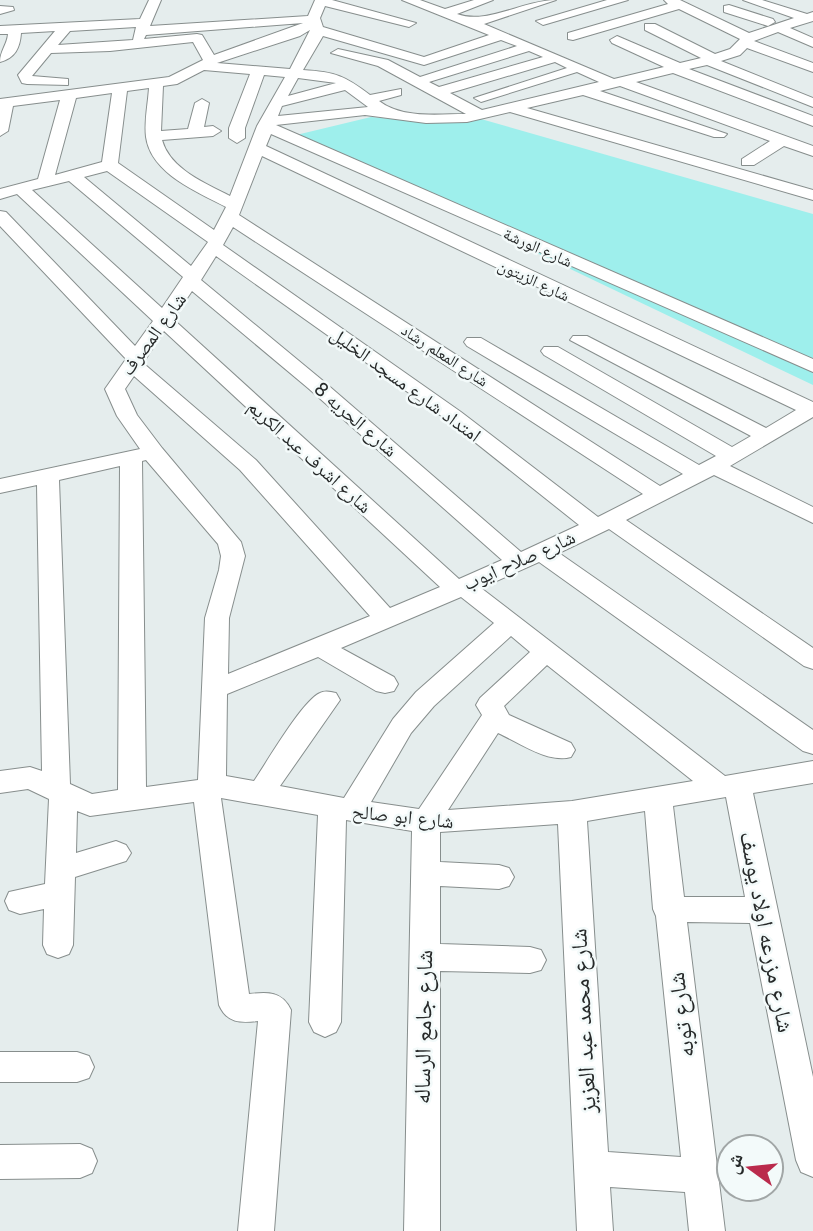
<svg xmlns="http://www.w3.org/2000/svg" width="813" height="1231" viewBox="0 0 813 1231" font-family="Inter,'Noto Naskh Arabic',sans-serif">
<rect width="100%" height="100%" fill="#e5eded"/>
<!-- green -->
<path fill="#9eefec" d="M371,117L437,123L481,119L813,214V385L292,136Z"/>
<g fill="none" stroke-linecap="round" stroke-linejoin="round">
<defs>
<g id="minor">
<path d="M149,0H161L150,26L308,16L315,0H332L416,23L409,27L325,6L320,18L323,27L424,57L489,35L402,0H420L445,9L474,0H493L457,14C487,25 524,0 556,0L484,24L614,79L664,67L612,43L610,40L617,36L680,63L701,58L645,30V24H655L715,54L730,49L740,39L679,9L573,40L568,39V33L668,4L664,0H680L749,33L794,18L743,0H762L807,14L813,12V21L790,28L813,38V47L778,32L754,41L813,63V72L747,48L740,55L721,61L813,98V107L707,65L689,69L813,116V126L673,73L636,82L813,146V156L784,146L754,165H742V159L770,141L620,86L600,91L727,134L724,137H714L583,95L527,108L813,190V200L510,112L467,122L426,123L365,115L276,125L813,359V372L271,134L266,146L813,402V417L730,466L813,507V523L714,475L626,520L813,648V669L804,666L609,529L559,553L813,730V754L803,751L539,562L481,588L725,776L813,761V783L753,793L813,1077V1177L801,1172L796,1160L750,923L687,922L725,1231H689L685,1192L610,1187L613,1231H577L558,824L440,832V862L499,865L509,868L514,877L509,886L499,889L440,886V944L530,947L541,950L546,960L541,970L530,973L440,971V1231H404L412,831L346,820L341,1022L336,1032L325,1037L314,1032L309,1022L318,815L221,798L249,994C268,992 282,991 291,1010L274,1231H238L258,1021C240,1023 227,1023 219,1005L194,802L90,816L77,811L76,853L116,841L126,845L131,853L126,861L75,877L73,945L69,954L58,958L47,954L43,945L44,909L20,914L9,910L5,901L9,892L45,884L49,799L28,789L0,793V771L30,767L42,771L37,485L0,493V479L140,449L117,416L105,389L126,359L0,226V211L6,212L135,346L153,321L17,194L0,199V189L38,179L60,100L13,106L8,131L0,136V99L169,77L203,60L193,42L110,51L51,53L32,76L68,79V85L27,84L22,83L18,75L55,31L21,33C20,48 15,58 0,62C0,51 7,45 8,34H0V26L140,19ZM303,23L214,55L202,35L197,34L144,39L146,35ZM136,27L133,40L58,45L70,31ZM310,30L290,69L217,63L300,36ZM323,36L424,65L501,40L517,46L420,77L388,60L338,49L331,53L378,66L466,114C438,114 403,119 379,101L401,95V89L370,95C345,76 336,72 303,70ZM529,51L543,57L439,87L429,82ZM555,62L567,68L474,98L481,102L577,72L599,82L482,110L450,93ZM204,70L250,74L229,128V138L237,143L245,138V128L264,75L285,77L257,126L230,196C205,183 170,169 162,140L213,136L221,131L213,126L204,127L209,103L202,99L195,103L188,129L161,131L163,86L177,84ZM298,78L336,83L288,96ZM149,88C148,104 144,121 146,137C151,174 198,192 226,207L214,230L118,163L127,91ZM345,90L368,107L278,116L282,106ZM112,93L102,162L55,175L76,98ZM262,156L796,410L766,428L587,336H573L570,340L751,436L732,447L558,347H544L541,351L544,355L716,456L699,465L481,338H467L464,342L467,346L683,474L660,486L239,215ZM107,171L208,242L191,266L84,177ZM69,181L183,277L162,308L32,190ZM233,227L643,494L598,517L461,412L223,245ZM216,256L447,420L579,525L521,552L322,380L201,280ZM192,291L308,388L502,560L459,579L173,319ZM164,331L440,587L390,608L256,460L143,363ZM134,376L240,470L370,616L228,674L229,618L245,556L241,542L162,448L137,415L125,389ZM146,460L218,544L221,556L219,570L205,618L198,780L146,787L142,461ZM120,466L118,790L92,794L70,784L59,480ZM461,597L494,623L416,692L393,719L344,798L280,786L340,700L336,693C330,692 326,690 320,693C302,701 267,762 254,781L226,776L227,694L318,657L376,691L385,693L394,691L398,684L394,677L341,648ZM511,636L530,652L480,698L476,705L482,715L419,809L371,802L411,733L434,706ZM547,665L693,781L572,801L448,810L498,733C518,742 549,764 571,757L575,750L571,743L509,715L504,706ZM726,797L745,897H684L673,806ZM645,811L653,909L656,916L681,1157L608,1152L587,821Z"/>
<path d="M607,0H628L543,25L536,21Z"/>
<path d="M729,5L773,19L775,22L768,26L724,12V6Z"/>
<path d="M0,6L13,7L14,10L0,14Z"/>
<path d="M0,1052H77L89,1056L94,1067L89,1078L77,1082H0Z"/>
<path d="M80,1144L92,1149L97,1161L92,1173L80,1178L0,1179V1145Z"/>
</g>
</defs>
<!-- minor casing -->
<use href="#minor" stroke="#878e8d" stroke-width="2"/>
<!-- minor -->
<use href="#minor" fill="#fff" fill-rule="evenodd"/>
</g>
<g text-anchor="middle" stroke-width="5" stroke-linejoin="round" paint-order="stroke">
<!-- far-street labels -->
<g font-size="16" fill="#262929" stroke="#f3fafa">
<text transform="translate(538 247) rotate(24)" y="6">شارع الورشة</text>
<text transform="translate(534 280) rotate(25)" y="6">شارع الزيتون</text>
<text transform="translate(445 355) rotate(33)" y="6">شارع المعلم رشاد</text>
</g>
<!-- street labels -->
<g font-size="19" fill="#262929" stroke="#f3fafa">
<text transform="translate(153 334) rotate(-54)" y="7">شارع المصرف</text>
<text transform="translate(406 384) rotate(36)" y="7">امتداد شارع مسجد الخليل</text>
<text transform="translate(356 419) rotate(41)" y="7">شارع الحريه 8</text>
<text transform="translate(310 456) rotate(42)" y="7">شارع اشرف عبد الكريم</text>
<text transform="translate(519 560) rotate(-24)" y="7">شارع صلاح ايوب</text>
<text transform="translate(403 816) rotate(6)" y="7">شارع ابو صالح</text>
</g>
<!-- near-street labels -->
<g font-size="23" fill="#262929" stroke="#f3fafa">
<text transform="translate(767 932) rotate(79)" y="8">شارع مزرعه اولاد يوسف</text>
<text transform="translate(681 1015) rotate(-97)" y="8">شارع توبه</text>
<text transform="translate(583 1021) rotate(-93)" y="8">شارع محمد عبد العزيز</text>
<text transform="translate(423 1027) rotate(-89)" y="8">شارع جامع الرساله</text>
</g>
</g>
<!-- north arrow -->
<g transform="translate(750 1168) rotate(285)"><circle r="33" fill="#f3fafa" stroke="#a1a6a6" stroke-width="2"/>
<path d="M0-5L12 26L0 18L-12 26Z" fill="#ba2a4c"/>
<text y="-10" font-size="19" font-weight="bold" text-anchor="middle" fill="#262929">ش</text>
</g>
</svg>
